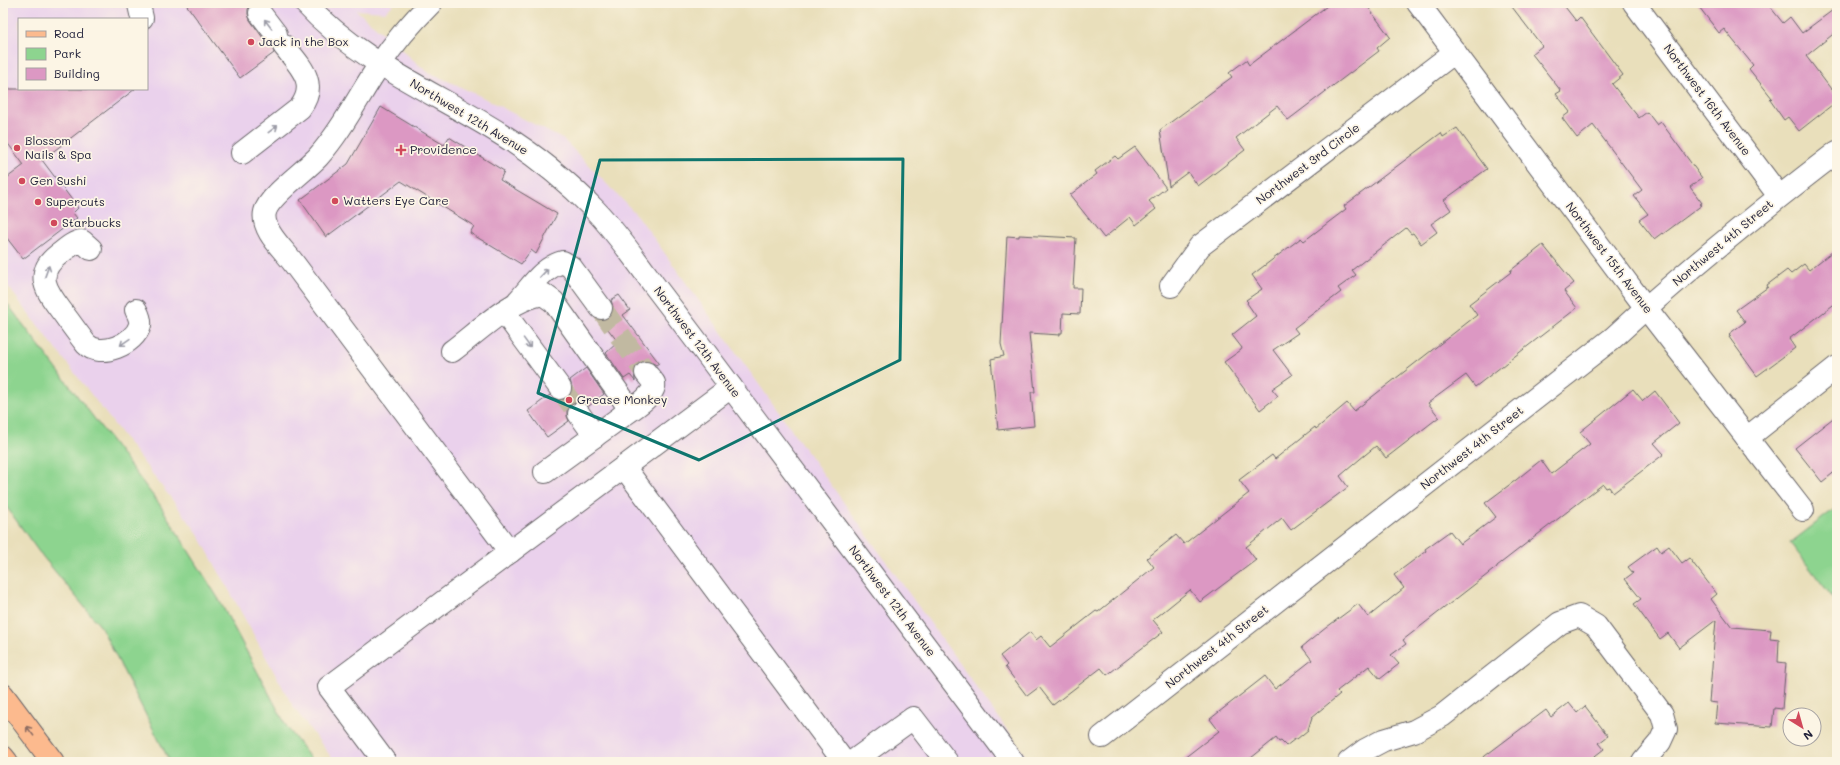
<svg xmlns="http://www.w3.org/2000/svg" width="1840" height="765" viewBox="0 0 1840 765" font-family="Mali,sans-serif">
<rect width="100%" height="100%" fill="#fcf5e5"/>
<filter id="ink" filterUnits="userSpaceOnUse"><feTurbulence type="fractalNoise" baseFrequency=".025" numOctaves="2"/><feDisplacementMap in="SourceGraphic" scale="8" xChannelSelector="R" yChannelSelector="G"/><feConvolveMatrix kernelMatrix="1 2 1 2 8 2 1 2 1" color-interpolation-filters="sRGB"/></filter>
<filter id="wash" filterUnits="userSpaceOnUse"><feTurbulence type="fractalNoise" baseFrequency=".012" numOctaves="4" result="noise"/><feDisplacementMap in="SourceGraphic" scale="16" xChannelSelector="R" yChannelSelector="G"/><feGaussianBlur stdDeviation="0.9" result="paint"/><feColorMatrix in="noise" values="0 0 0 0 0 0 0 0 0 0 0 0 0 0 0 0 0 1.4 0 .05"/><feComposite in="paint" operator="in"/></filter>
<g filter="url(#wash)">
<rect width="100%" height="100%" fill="#e9dfbb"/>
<!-- built -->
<path fill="#ead1ec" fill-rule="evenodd" d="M3,3H395L385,12L356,10L426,71L480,96L564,140L638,216L1030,762H335L294,708L197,532L3,280ZM19,19H147V89H19Z"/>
<!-- green -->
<g fill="#8dd48f" stroke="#587b65">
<path d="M3,298L160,505L218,598L287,727L313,762H170L101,627L39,552L3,502Z"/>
<path d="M1837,507V603L1790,543Z"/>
</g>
<g id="blocks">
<!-- building -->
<g fill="#dc98c3">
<path d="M185,3H253L248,9V14L250,20L266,42L272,46L274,53L240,78Z"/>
<path d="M1331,3H1365L1390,37L1377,48L1379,51L1288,120L1277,106L1236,138L1245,150L1198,186L1188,172L1169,186L1160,130L1232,77L1229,73L1246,60L1249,65Z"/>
<path d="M1509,3H1562L1576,21L1580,17L1623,75L1612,84L1639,118L1647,112L1657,125L1661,122L1702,178L1690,187L1702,203L1700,204L1702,205L1663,234L1662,233L1654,239L1639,220L1648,214L1634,196L1642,190L1593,125L1577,138L1562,118L1570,112L1556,94L1561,91L1532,54L1542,46Z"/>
<path d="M1696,3H1767L1783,23L1790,17L1802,33L1837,7V31L1806,56L1837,97V101L1799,131L1788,117L1784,120L1770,100L1772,98L1749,69L1753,65L1724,29L1719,33Z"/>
<path d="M3,89H135L42,160L78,208L73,213L77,218L23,259L3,233V181L24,165L3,137Z"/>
<path d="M381,107L444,145L449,137L504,171L500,180L557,214L536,254L531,250L521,264L470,233L474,226L401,181L326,237L300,200L348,164Z"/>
<path d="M1457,128L1487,169L1444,200L1451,210L1431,224L1437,232L1421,244L1413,233L1411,234L1406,228L1352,270L1356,275L1338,288L1341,292L1294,328L1298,333L1273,350L1292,375L1272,389L1278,396L1260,410L1224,362L1241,350L1242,348L1232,335L1256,316L1247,303L1248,302L1246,300L1262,289L1252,275L1301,238L1304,241L1346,209L1344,206L1441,133L1443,137Z"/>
<path d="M1135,147L1166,188L1149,201L1156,209L1136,225L1130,217L1104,238L1070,195L1097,174L1095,171L1115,156L1118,159Z"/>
<path d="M1019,235L1076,238L1073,288H1081L1080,314L1063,313L1062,333H1060V335L1029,333L1035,392H1031L1034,426L998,430L991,359L1004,356L1001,344L1007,236L1019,237Z"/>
<path d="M1543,245L1574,283L1564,291L1577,308L1475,387L1466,375L1428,403L1439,417L1386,458L1376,446L1360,459L1340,476L1348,487L1291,530L1282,518L1246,547L1256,560L1200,602L1190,590L1153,620L1163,632L1107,675L1101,668L1053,705L1039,687L1027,696L1005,667L1007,665L1000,656L1030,632L1036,640L1041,636L1050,647L1096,611L1098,612L1154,567L1147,558L1176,535L1184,544L1249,493L1239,480L1272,455L1275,459L1315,427L1316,429L1347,403L1354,411L1477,315L1469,304L1511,272L1510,271Z"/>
<path d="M1837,248V302L1789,339L1795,348L1757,376L1729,337L1731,336L1729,334L1745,322L1736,310L1768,287L1767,285L1787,270L1791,274L1804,264L1809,270Z"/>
<path d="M619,295L630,310L623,315L659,363L656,365L651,362L645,361L638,363L634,368L635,381L630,375L624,379L606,353L618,342L601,320L608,318L612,313L613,307L611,300Z"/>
<path d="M586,368L604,394L589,406L584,402H578L571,404L567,409V416L569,421L547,437L528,411L550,395L555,399L561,400L568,398L572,393V387L570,380Z"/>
<path d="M1633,389L1643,401L1655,391L1679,423L1654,443L1664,454L1613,493L1609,487L1606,488L1603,484L1497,566V567L1403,640L1406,644L1391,655L1399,664L1380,679L1369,666L1337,691L1340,694L1312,717L1308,730L1297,739H1295L1286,746L1281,741L1279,742L1276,738L1246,762H1179L1219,731L1210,719L1265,676L1275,689L1312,660L1302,647L1327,627L1358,604L1368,617L1404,588L1394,575L1426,551L1425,549L1450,531L1460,544L1496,517L1485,503L1516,480L1541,460L1551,474L1590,444L1580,432Z"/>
<path d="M1837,415V470L1822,482L1795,448Z"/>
<path d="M1657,546L1661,552L1669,546L1682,563L1689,558L1717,594L1711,599L1732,627L1771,630L1770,639L1779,640L1778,662L1786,663L1782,709L1774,708L1772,727L1715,723L1717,703L1709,702L1716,620L1679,648L1668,633L1660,639L1634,604L1641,599L1625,579L1633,573L1628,567Z"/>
<path d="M1569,703L1577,713L1585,706L1608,736L1599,743L1604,749L1587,762H1477L1546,710L1551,717Z"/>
</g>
</g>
</g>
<g filter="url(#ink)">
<use href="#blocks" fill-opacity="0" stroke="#686468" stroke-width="1"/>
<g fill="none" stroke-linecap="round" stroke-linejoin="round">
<!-- minor-tunnel -->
<g stroke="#c1b9a1" stroke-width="22" stroke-dasharray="22 11" stroke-linecap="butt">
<path d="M601,308L646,373"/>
<path d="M560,388L579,414"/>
</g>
<defs>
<g id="minor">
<path d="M140,3L139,5L142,18"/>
<path d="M305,3C359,62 434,92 501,134C535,155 568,182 595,210C617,233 636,260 654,285C683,323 712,361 740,399C831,520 921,641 1013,762"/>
<path d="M431,3C411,23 396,40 380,64C359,95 343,129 318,157C305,171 269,196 265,212C261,229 282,248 292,261L510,552"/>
<path d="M1418,3L1646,308L1803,510"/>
<path d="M1634,3L1779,196"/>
<path d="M260,13L276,34"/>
<path d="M242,153L300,108C319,83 300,66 284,46"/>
<path d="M91,249L82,241C73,242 65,250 58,255C32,275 49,294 63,313C71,324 78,334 86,344C100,359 135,344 140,325C141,319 138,314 136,310"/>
<path d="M1171,286L1200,246L1455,52"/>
<path d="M518,301C531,287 543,267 563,262L571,267L601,308"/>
<path d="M504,312L560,388"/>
<path d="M452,351C479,331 509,300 543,294L554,302L625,402L627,411L621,417L545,472"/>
<path d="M579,414L595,436"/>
<path d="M621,417C629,411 657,395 654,383C652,380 648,376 646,373"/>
<path d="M1747,438L1837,367"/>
<path d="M624,467L844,762"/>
<path d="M1102,737L1613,338C1684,272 1760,211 1837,152"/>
<path d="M385,762L329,687L731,387"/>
<path d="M852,762L913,718L947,762"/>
<path d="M1349,762L1365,750L1384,740L1414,731L1442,716L1560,623L1579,616L1596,626L1662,714L1666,729L1660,742L1643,762"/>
</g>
<g id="major">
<path d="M3,695L53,762"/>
<path d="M3,757L7,762"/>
</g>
</defs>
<!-- minor casing -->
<use href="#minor" stroke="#686468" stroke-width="24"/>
<!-- major casing -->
<use href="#major" stroke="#686468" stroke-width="24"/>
<!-- minor -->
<use href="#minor" stroke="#fff" stroke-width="22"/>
<!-- major -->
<use href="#major" stroke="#fcba8e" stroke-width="22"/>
</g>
<!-- one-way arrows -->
<defs><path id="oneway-shaft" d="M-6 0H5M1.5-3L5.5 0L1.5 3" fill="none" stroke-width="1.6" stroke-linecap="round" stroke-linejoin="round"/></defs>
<g stroke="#9c9ca7">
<use href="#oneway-shaft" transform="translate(268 24) rotate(-127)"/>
<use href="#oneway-shaft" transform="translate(273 129) rotate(-37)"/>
<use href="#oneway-shaft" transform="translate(47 271) rotate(-70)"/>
<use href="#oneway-shaft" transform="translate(544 273) rotate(-47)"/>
<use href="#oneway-shaft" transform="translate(125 342) rotate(145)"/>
<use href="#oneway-shaft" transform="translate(527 343) rotate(54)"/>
</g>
<use stroke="#8f6e64" href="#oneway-shaft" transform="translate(30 731) rotate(-127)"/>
</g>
<!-- marked area -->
<path fill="none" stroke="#0f766e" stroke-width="3" stroke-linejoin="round" d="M903,159L900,360L699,460L538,393L600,160Z"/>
<!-- markers -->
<g fill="#d1495b" stroke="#fcf5e5" stroke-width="1.5">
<circle cx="251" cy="42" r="4"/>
<circle cx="17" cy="148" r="4"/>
<path d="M399 144h4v4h4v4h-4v4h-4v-4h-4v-4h4z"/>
<circle cx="22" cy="181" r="4"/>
<circle cx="335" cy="201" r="4"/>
<circle cx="38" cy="202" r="4"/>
<circle cx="54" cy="223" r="4"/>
<circle cx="569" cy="400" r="4"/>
</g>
<g text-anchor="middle" stroke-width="3.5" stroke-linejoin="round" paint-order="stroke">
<!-- poi labels -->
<g font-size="12" fill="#22223b" stroke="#fcf5e5" text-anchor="start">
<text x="259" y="46">Jack in the Box</text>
<text x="25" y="145">Blossom<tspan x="25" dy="14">Nails &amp; Spa</tspan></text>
<text x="410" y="154">Providence</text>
<text x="30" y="185">Gen Sushi</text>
<text x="343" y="205">Watters Eye Care</text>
<text x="46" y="206">Supercuts</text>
<text x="62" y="227">Starbucks</text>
<text x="577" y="404">Grease Monkey</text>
</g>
<!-- street labels -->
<g font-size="12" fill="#22223b" stroke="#fcf5e5">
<text transform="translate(1707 100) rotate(53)" y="4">Northwest 16th Avenue</text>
<text transform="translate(469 117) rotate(31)" y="4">Northwest 12th Avenue</text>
<text transform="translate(1308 164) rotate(-37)" y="4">Northwest 3rd Circle</text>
<text transform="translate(1723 243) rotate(-40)" y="4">Northwest 4th Street</text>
<text transform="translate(1609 258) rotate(53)" y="4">Northwest 15th Avenue</text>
<text transform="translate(697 342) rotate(53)" y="4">Northwest 12th Avenue</text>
<text transform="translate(1472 448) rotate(-38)" y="4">Northwest 4th Street</text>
<text transform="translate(892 601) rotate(53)" y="4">Northwest 12th Avenue</text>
<text transform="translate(1217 647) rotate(-38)" y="4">Northwest 4th Street</text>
</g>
</g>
<!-- margin -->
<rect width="1840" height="765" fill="none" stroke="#fcf5e5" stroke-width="16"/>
<!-- legend -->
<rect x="18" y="18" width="130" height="72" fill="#fcf5e5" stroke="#a5a1a1"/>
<rect x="26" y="31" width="20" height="6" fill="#fcba8e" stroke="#a5a1a1"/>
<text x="54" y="38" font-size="12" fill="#22223b">Road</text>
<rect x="26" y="48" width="20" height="12" fill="#8dd48f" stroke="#a5a1a1"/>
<text x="54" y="58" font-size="12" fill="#22223b">Park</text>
<rect x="26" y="68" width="20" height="12" fill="#dc98c3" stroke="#a5a1a1"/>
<text x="54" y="78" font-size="12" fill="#22223b">Building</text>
<!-- north arrow -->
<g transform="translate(1802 727) rotate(143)"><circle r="19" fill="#fcf5e5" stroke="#a5a1a1"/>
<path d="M0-3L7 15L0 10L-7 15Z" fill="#d1495b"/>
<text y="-6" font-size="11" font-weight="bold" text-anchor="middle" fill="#22223b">N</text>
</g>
</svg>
